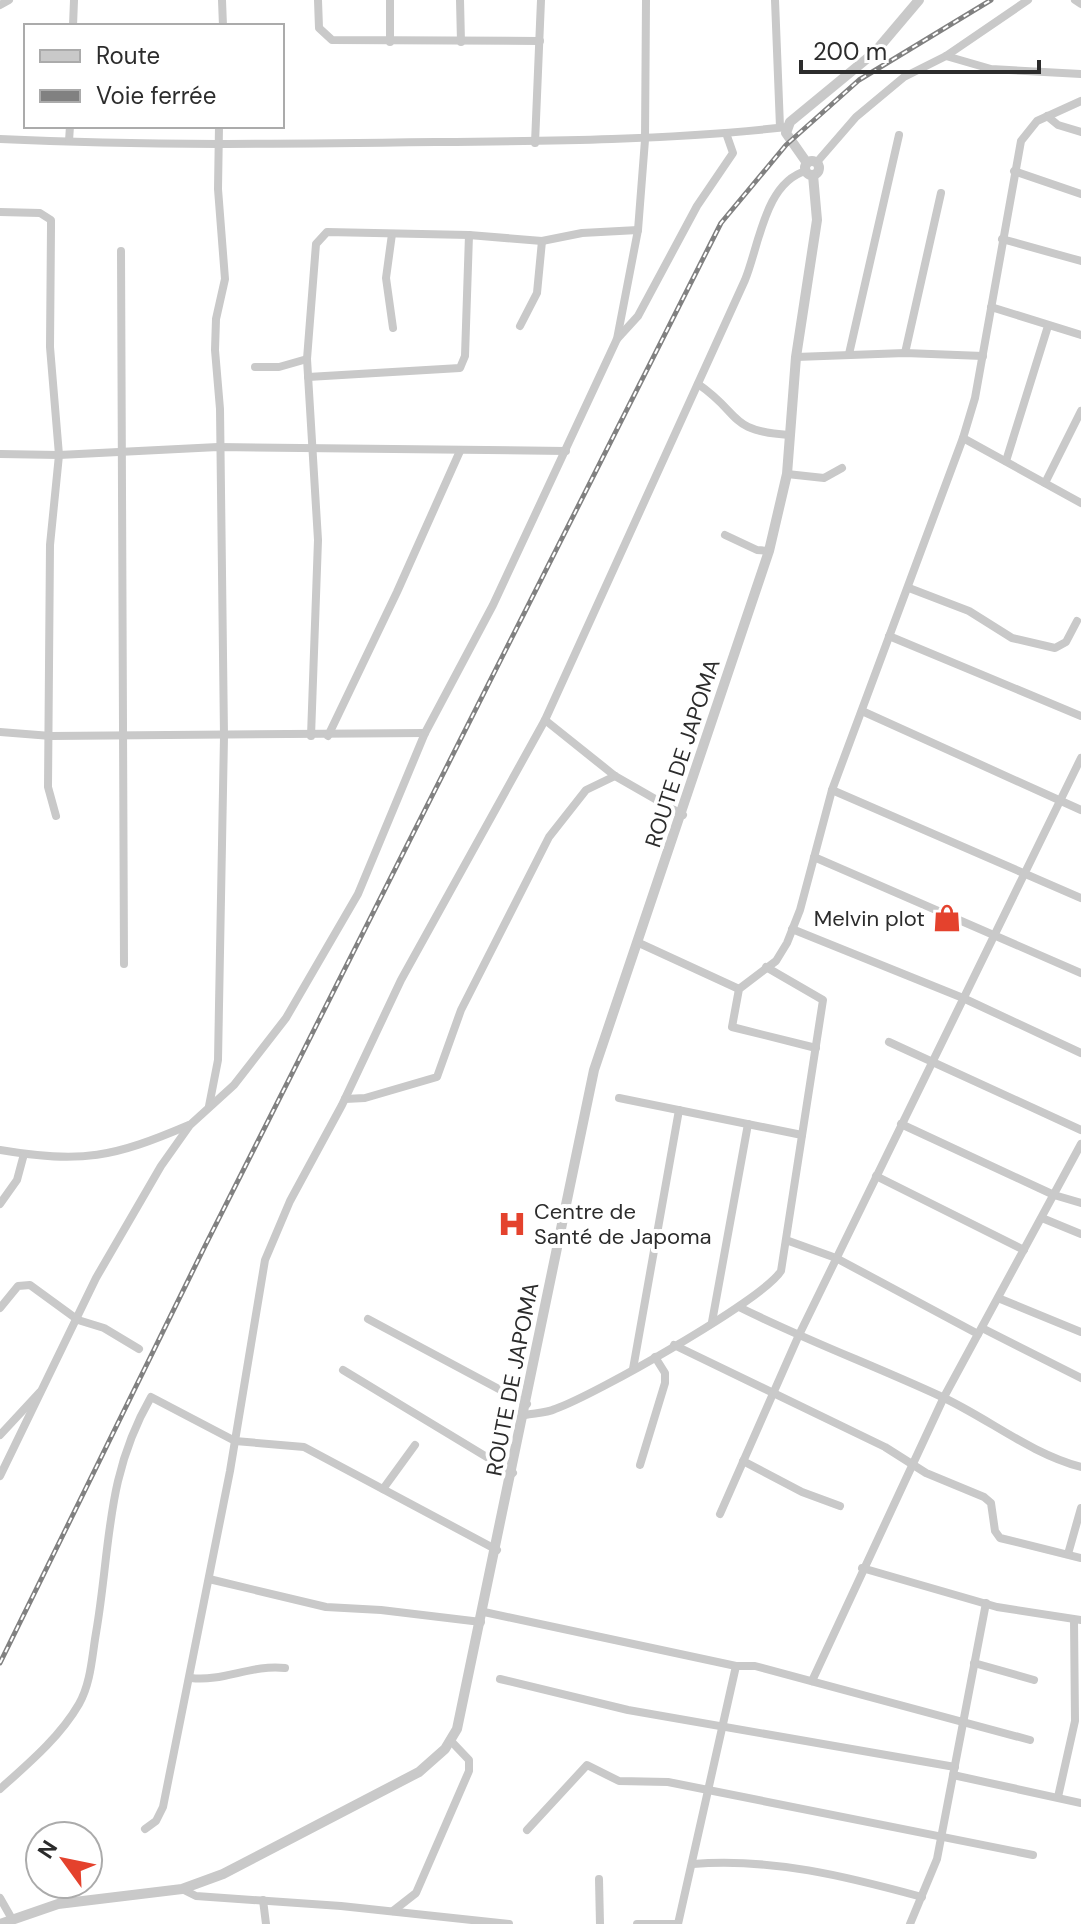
<svg xmlns="http://www.w3.org/2000/svg" width="1081" height="1924" viewBox="0 0 1081 1924" font-family="'DM Sans',sans-serif">
<rect width="100%" height="100%" fill="#fff"/>
<g fill="none" stroke-linecap="round" stroke-linejoin="round">
<!-- minor -->
<g stroke="#c9c9c9" stroke-width="8">
<path d="M222,0L223,26"/>
<path d="M318,0L319,28L332,40L540,41"/>
<path d="M460,0L461,42"/>
<path d="M775,0L780,127"/>
<path d="M1075,0L1081,4"/>
<path d="M0,5L9,0"/>
<path d="M73,26L74,0"/>
<path d="M390,42V0"/>
<path d="M946,56L991,69L1081,74"/>
<path d="M1047,116L1058,125L1081,132"/>
<path d="M0,139C145,146 291,144 436,142C554,141 670,140 787,127"/>
<path d="M69,141L70,126"/>
<path d="M535,143L541,0"/>
<path d="M817,162L856,117L904,77L946,56L1028,0"/>
<path d="M1014,171L1081,194"/>
<path d="M0,212L40,213L51,220V227L50,347L59,455L50,545L48,787L56,816"/>
<path d="M392,234L386,278L393,328"/>
<path d="M1002,239L1081,261"/>
<path d="M121,251L124,964"/>
<path d="M991,307L1081,335"/>
<path d="M520,326L537,293L542,241"/>
<path d="M617,339L638,316L697,206L733,153L726,133"/>
<path d="M905,353L941,193"/>
<path d="M849,354L899,135"/>
<path d="M796,357L905,353L983,356"/>
<path d="M255,367H279L307,359"/>
<path d="M308,377L460,368L465,356L469,235"/>
<path d="M698,384C742,414 727,431 789,435"/>
<path d="M963,438L1081,503"/>
<path d="M0,454L59,455L218,447L566,451"/>
<path d="M1006,461L1048,326"/>
<path d="M787,474L824,478L842,468"/>
<path d="M1045,483L1081,411"/>
<path d="M725,535L757,550L769,551"/>
<path d="M909,588L969,611L1012,638L1055,648L1066,642L1077,621"/>
<path d="M889,636L1081,716"/>
<path d="M862,711L1081,810"/>
<path d="M545,720L615,776L683,815"/>
<path d="M0,732L51,736L425,733"/>
<path d="M311,736L318,540L307,359L316,244L327,232L469,235L542,241L582,233L638,230"/>
<path d="M328,736L397,592L460,451"/>
<path d="M832,790L1081,898"/>
<path d="M814,857L1081,973"/>
<path d="M792,929L963,998L1081,1053"/>
<path d="M639,943L739,989"/>
<path d="M889,1042L1081,1130"/>
<path d="M816,1048L732,1027L739,989L776,961L787,943L800,910L832,790L963,438L975,398L1021,141L1037,121L1081,101"/>
<path d="M619,1098L802,1135"/>
<path d="M345,1099L365,1098L437,1077L461,1010L549,837L586,790L615,776"/>
<path d="M209,1106L218,1060L224,736L220,409L215,350L216,319L225,279L218,189L219,126"/>
<path d="M901,1124L1054,1195L1081,1203"/>
<path d="M0,1150C82,1164 114,1157 189,1125"/>
<path d="M876,1176L1024,1250"/>
<path d="M0,1204L17,1180L24,1154"/>
<path d="M1042,1218L1081,1234"/>
<path d="M786,1240L836,1258L978,1334"/>
<path d="M998,1298L1081,1332"/>
<path d="M739,1307C805,1340 873,1365 940,1396C988,1418 1029,1453 1081,1467"/>
<path d="M0,1308L18,1286L30,1285L78,1320L104,1328L139,1349"/>
<path d="M368,1319L527,1404"/>
<path d="M712,1322L748,1124"/>
<path d="M982,1328L1081,1378"/>
<path d="M674,1345L885,1447L926,1473L984,1497L991,1503L995,1531L1000,1538L1081,1558"/>
<path d="M633,1369L679,1110"/>
<path d="M343,1370L513,1473"/>
<path d="M525,1415C535,1413 546,1413 555,1409C593,1396 763,1300 781,1271L823,1000L766,967"/>
<path d="M0,1435L40,1392"/>
<path d="M743,1461L802,1492L840,1506"/>
<path d="M640,1465L665,1383V1373L655,1357"/>
<path d="M0,1476L96,1278L161,1166L190,1125L234,1085L286,1018L358,894L425,733L493,605L617,339L638,230L645,140L646,0"/>
<path d="M383,1489L415,1445"/>
<path d="M720,1514L798,1337L1081,758"/>
<path d="M1068,1554L1081,1508"/>
<path d="M862,1568L997,1607L1081,1620"/>
<path d="M209,1579L326,1607L381,1610L481,1622"/>
<path d="M484,1612L736,1666H755L1030,1740"/>
<path d="M974,1663L1034,1680"/>
<path d="M191,1678C223,1682 252,1664 285,1668"/>
<path d="M500,1679L628,1710L955,1767"/>
<path d="M812,1681L944,1397L1081,1144"/>
<path d="M953,1775L1081,1803"/>
<path d="M0,1789C28,1764 60,1737 79,1704C91,1683 92,1656 96,1633C111,1546 105,1477 151,1397L235,1441L304,1447L497,1550"/>
<path d="M1058,1797L1075,1721L1074,1620"/>
<path d="M145,1829L156,1821L163,1807L230,1471L265,1260L290,1201L342,1105L401,980L545,720L745,280C759,246 765,182 806,171"/>
<path d="M527,1830L587,1765L619,1781L668,1782L1033,1855"/>
<path d="M693,1864C773,1858 845,1876 922,1897"/>
<path d="M599,1879L600,1924"/>
<path d="M182,1889L196,1896L341,1906L509,1924"/>
<path d="M0,1898L12,1919"/>
<path d="M263,1900L266,1924"/>
<path d="M393,1911L416,1893L469,1771V1760L450,1740"/>
<path d="M637,1924H678"/>
<path d="M678,1924L736,1666"/>
<path d="M910,1924L937,1859L986,1603"/>
</g>
<!-- tertiary -->
<g stroke="#c9c9c9" stroke-width="10">
<circle cx="812" cy="168" r="7"/>
<path d="M807,163L786,133L790,122L875,52L919,0"/>
<path d="M0,1924L58,1904L182,1889L223,1874L419,1772L445,1749L457,1729L594,1070L769,551L787,474L796,357L817,220L813,175"/>
</g>
<defs>
<path id="rail" d="M0,1663L205,1246L721,223L786,145L859,80L991,0"/>
</defs>
<!-- rail casing -->
<use href="#rail" stroke="#818181" stroke-width="5"/>
<!-- rail -->
<use href="#rail" stroke="#fff" stroke-width="2" stroke-dasharray="6" stroke-linecap="butt"/>
</g>
<!-- icons -->
<defs>
<symbol id="shop-bare" viewBox="-9 -9 18 18"><path d="M-5-2.5h2.3a2.7 3.5 0 0 1 5.4 0H5L5.5 6h-11ZM-1.5-2.5h3a1.5 2.3 0 0 0-3 0Z" fill="#e4422d" stroke="#fff" stroke-width="2.5" paint-order="stroke"/></symbol>
<symbol id="hospital-bare" viewBox="-9 -9 18 18"><path d="M-5-5h3v3.5h4V-5h3V5h-3V1.5h-4V5h-3Z" fill="#e4422d" stroke="#fff" stroke-width="2.5" paint-order="stroke"/></symbol>
</defs>
<g fill-rule="evenodd">
<use href="#shop-bare" x="927" y="898" width="40" height="40"/>
<use href="#hospital-bare" x="492" y="1204" width="40" height="40"/>
</g>
<g text-anchor="middle" stroke-width="8" stroke-linejoin="round" paint-order="stroke">
<!-- street labels -->
<g font-size="22" fill="#2c2c2c" stroke="#fff">
<text transform="translate(682 753) rotate(-72)" y="8">ROUTE DE JAPOMA</text>
<text transform="translate(512 1379) rotate(-79)" y="8">ROUTE DE JAPOMA</text>
</g>
<!-- poi labels -->
<g font-size="22" fill="#2c2c2c" stroke="#fff" text-anchor="end">
<text x="925" y="926">Melvin plot</text>
<text x="534" y="1219" text-anchor="start">Centre de<tspan x="534" dy="25">Santé de Japoma</tspan></text>
</g>
</g>
<!-- legend -->
<rect x="24" y="24" width="260" height="104" fill="#ffffff" stroke="#ababab" stroke-width="2"/>
<rect x="40" y="50" width="40" height="12" fill="#c9c9c9" stroke="#ababab" stroke-width="2"/>
<text x="96" y="64" font-size="24" fill="#2c2c2c">Route</text>
<rect x="40" y="90" width="40" height="12" fill="#818181" stroke="#ababab" stroke-width="2"/>
<text x="96" y="104" font-size="24" fill="#2c2c2c">Voie ferrée</text>
<!-- north arrow -->
<g transform="translate(64 1860) rotate(303)"><circle r="38" fill="#ffffff" stroke="#ababab" stroke-width="2"/>
<path d="M0-6L14 30L0 20L-14 30Z" fill="#e4422d"/>
<text y="-12" font-size="22" font-weight="bold" text-anchor="middle" fill="#2c2c2c">N</text>
</g>
<!-- scale -->
<path d="M801 60v12h238v-12" fill="none" stroke="#2c2c2c" stroke-width="4"/>
<text x="813" y="60" font-size="24" fill="#2c2c2c" stroke="#ffffff" stroke-width="6" paint-order="stroke">200 m</text>
</svg>
